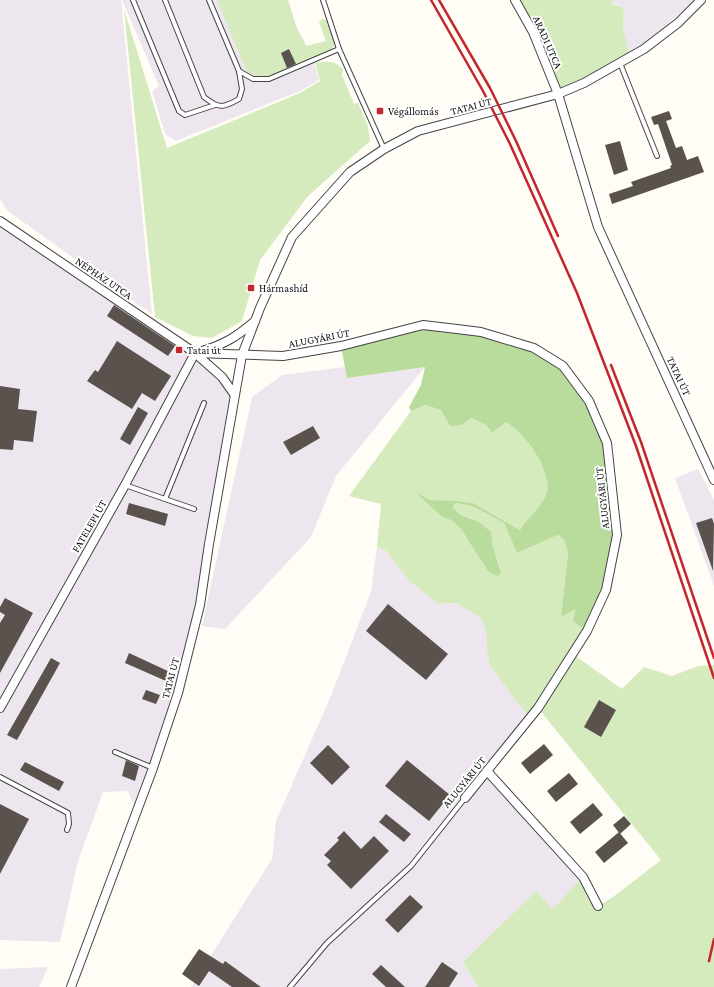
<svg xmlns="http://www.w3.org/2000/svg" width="714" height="987" viewBox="0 0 714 987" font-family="'Crimson Pro',serif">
<rect width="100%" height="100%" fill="#fffdf5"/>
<!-- industrial -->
<g fill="#eee6ef">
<path d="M0,0H121L152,314L8,211L0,199Z"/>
<path d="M122,0H288L296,26L313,59L319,80L300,91L176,141L165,134L152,91L159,86Z"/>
<path d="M612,0H695L647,42L629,53L623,28L624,8L613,3Z"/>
<path d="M0,219L195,353L234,394L209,544L178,693L136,810L128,791L103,792L78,861L60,942L0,940Z"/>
<path d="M345,367L347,378L425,367L336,476L311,537L225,629L202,626L252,397L282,375Z"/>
<path d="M698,469L714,500V586L675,478Z"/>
<path d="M377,547L386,551L409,581L438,604L456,603L481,618L486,631L487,651L490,665L515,700L530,718L488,771L583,877L553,910L536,892L463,962L478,987H191L272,859L276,821L330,698L371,592Z"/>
<path d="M48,967L39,987H0V969Z"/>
</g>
<!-- green -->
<g fill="#d5ebbd">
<path d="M217,0H288L296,26L306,46L326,41L319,22L322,19L327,20L334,34L335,44L328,54L296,65L289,49L281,53L288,69L270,77H258L246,70Z"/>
<path d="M515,0H612L613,4L624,8L623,28L629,53L558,94Z"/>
<path d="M124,9L167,148L300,93L320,81L315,63C327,61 334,60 343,69L342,75L354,104L358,103L368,126L370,141L308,196L260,260L242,321L212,338L193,336L155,317Z"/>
<path d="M425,405L441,410L462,425L471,418L486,425L492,433L506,422C523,433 553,469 547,492C543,507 528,517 520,530L473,503L430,500L415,492L442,517L451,520L460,528L466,538L501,573L493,547L491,532C487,529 484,525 481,523C471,517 459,517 453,506L456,503L472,506L504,523L517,553L558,535L564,540L568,553L561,617L576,609L587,631L574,655L622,689L644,667L672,676L698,666L714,665V987H478L463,962L536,891L553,909L583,877L598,906L613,897L661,860L538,708L530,718L515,700L490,665L487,651L486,631L481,618L456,603L438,604L409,581L386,551L377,547L381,504L349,496L411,411Z"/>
</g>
<!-- forest -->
<path fill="#b9dc9c" d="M423,325L454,328L534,348L563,366L589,401L607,443L617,535L606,590L587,631L573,621L576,609L561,617L568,553L564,540L558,535L517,553L504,523L472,506L456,503L453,506C459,518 471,517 481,523C484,525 487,529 491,532L493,547L501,573L497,576L489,572L460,528L451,520L442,517L414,491L430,500L455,501L473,503L520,530C528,517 543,506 547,492C552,469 524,433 506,422L492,433L486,425L471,418L462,425L450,426L441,410L425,405L411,411L409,407L421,385L425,367L347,378L341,346Z"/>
<!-- building -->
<g fill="#5a524d">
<path d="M289,49L296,64L287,68L281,53Z"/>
<path d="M669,111L672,119L666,121L676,148L682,146L687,160L698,156L704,172L612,204L609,194L633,186L631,182L671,168L670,166L672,165L658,124L654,125L651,117Z"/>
<path d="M620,141L628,170L614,175L605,145Z"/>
<path d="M114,305L175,346L168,356L107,316Z"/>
<path d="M117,341L171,376L155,401L142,393L132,409L87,381L95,370L98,372Z"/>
<path d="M0,386L20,389L18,409L37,411L33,442L14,440L13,450L0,449Z"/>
<path d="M138,407L148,413L130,445L120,439Z"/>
<path d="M313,426L320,438L291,455L283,442Z"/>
<path d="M129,503L168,514L165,526L126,514Z"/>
<path d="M712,518L714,524L713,571L696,523Z"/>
<path d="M5,598L33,613L0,673V623L5,615L0,612V607Z"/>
<path d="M388,604L448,654L426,680L366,631Z"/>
<path d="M129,653L170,672L166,681L125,663Z"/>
<path d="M51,658L60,663L17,740L7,735Z"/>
<path d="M146,690L160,695L156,704L142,699Z"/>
<path d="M599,700L616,710L601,737L584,727Z"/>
<path d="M544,744L553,755L530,774L521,763Z"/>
<path d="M328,745L350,767L332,785L310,763Z"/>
<path d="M126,760L139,766L135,781L122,776Z"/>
<path d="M407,760L450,795L429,821L385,786Z"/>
<path d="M25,762L64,782L59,791L20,770Z"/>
<path d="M569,773L578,784L556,802L547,791Z"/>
<path d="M593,803L603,815L580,834L570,822Z"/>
<path d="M0,804L29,819L0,874Z"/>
<path d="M386,814L411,834L404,842L379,822Z"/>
<path d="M624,816L631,824L620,834L613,825Z"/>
<path d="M344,831L361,849L374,836L389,851L351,889L327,865L331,861L324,855L339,840L337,838Z"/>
<path d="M619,832L628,843L604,863L595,852Z"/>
<path d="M410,895L423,907L398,933L385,920Z"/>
<path d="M199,949L223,964L225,961L261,987H232L209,971L199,986L182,974Z"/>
<path d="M442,962L458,973L449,987H425Z"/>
<path d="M381,965L405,987H386L372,974Z"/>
</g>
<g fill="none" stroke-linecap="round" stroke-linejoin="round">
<defs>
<g id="lane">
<path d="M133,0L179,111L185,115L215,105"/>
<path d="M165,0L204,97C219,109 223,108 239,99L242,89L239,71L209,0"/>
<path d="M323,0L339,49L384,149"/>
<path d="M620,63L657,156"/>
<path d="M239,71L253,79H269L339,49"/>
<path d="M125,485L165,499L204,403"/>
<path d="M165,499L194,509"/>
<path d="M115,752L153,768"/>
<path d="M0,777L68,813L69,824L67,830"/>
<path d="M290,987L327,943L411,866L465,798"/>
</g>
<g id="street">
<path d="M515,0L533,32L558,94L598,227L714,480"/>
<path d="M0,221L195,353L222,377L234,394"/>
<path d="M202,351C225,344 236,337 255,321"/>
<path d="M195,353L283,356L341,346L423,325L457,329L481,332L534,348L563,366L589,401L607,443L617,535L606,590L587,631L538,708L465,798"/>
<path d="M0,708L125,485L195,353"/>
<path d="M487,771L583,877L598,906"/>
<path d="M71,987L153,768L178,693L200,605L209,544L242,355L260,308L292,237L350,172L384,149L418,131L558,94L584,83L644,49L678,23L701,0"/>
</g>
</defs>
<!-- lane casing -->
<use href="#lane" stroke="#444" stroke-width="6"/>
<!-- street casing -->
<use href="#street" stroke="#444" stroke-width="10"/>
<!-- lane -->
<use href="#lane" stroke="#fff" stroke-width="4"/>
<!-- street -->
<use href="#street" stroke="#fff" stroke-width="8"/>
<!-- rail -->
<g stroke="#c4262e" stroke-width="2.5">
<path d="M431,0L483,91L510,144L577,293L636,446L714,678"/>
<path d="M439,0L490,88L516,141L558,236"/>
<path d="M611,365L641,442L714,658"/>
<path d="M709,961L714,939"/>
</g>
</g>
<!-- markers -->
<g fill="#c4262e" stroke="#fff" stroke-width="1.5">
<rect x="376" y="107" width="8" height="8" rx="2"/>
<rect x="247" y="284" width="8" height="8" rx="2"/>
<rect x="175" y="346" width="8" height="8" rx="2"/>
</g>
<g text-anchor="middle" stroke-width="4" stroke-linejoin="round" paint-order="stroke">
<!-- street labels -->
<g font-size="11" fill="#111" stroke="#fff">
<text transform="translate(548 42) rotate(66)" y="4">ARADI UTCA</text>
<text transform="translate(471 106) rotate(-15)" y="4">TATAI ÚT</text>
<text transform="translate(104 278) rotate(34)" y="4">NÉPHÁZ UTCA</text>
<text transform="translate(319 338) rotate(-11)" y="4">ALUGYÁRI ÚT</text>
<text transform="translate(679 376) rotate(65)" y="4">TATAI ÚT</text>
<text transform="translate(602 498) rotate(-96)" y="4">ALUGYÁRI ÚT</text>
<text transform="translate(89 526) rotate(-60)" y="4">FATELEPI ÚT</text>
<text transform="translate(170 678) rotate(-75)" y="4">TATAI ÚT</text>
<text transform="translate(464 782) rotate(-51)" y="4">ALUGYÁRI ÚT</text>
</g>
<!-- poi labels -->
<g font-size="11" fill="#111" stroke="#fff" text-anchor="start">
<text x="388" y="115">Végállomás</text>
<text x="259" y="292">Hármashíd</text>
<text x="187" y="354">Tatai út</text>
</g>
</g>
</svg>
